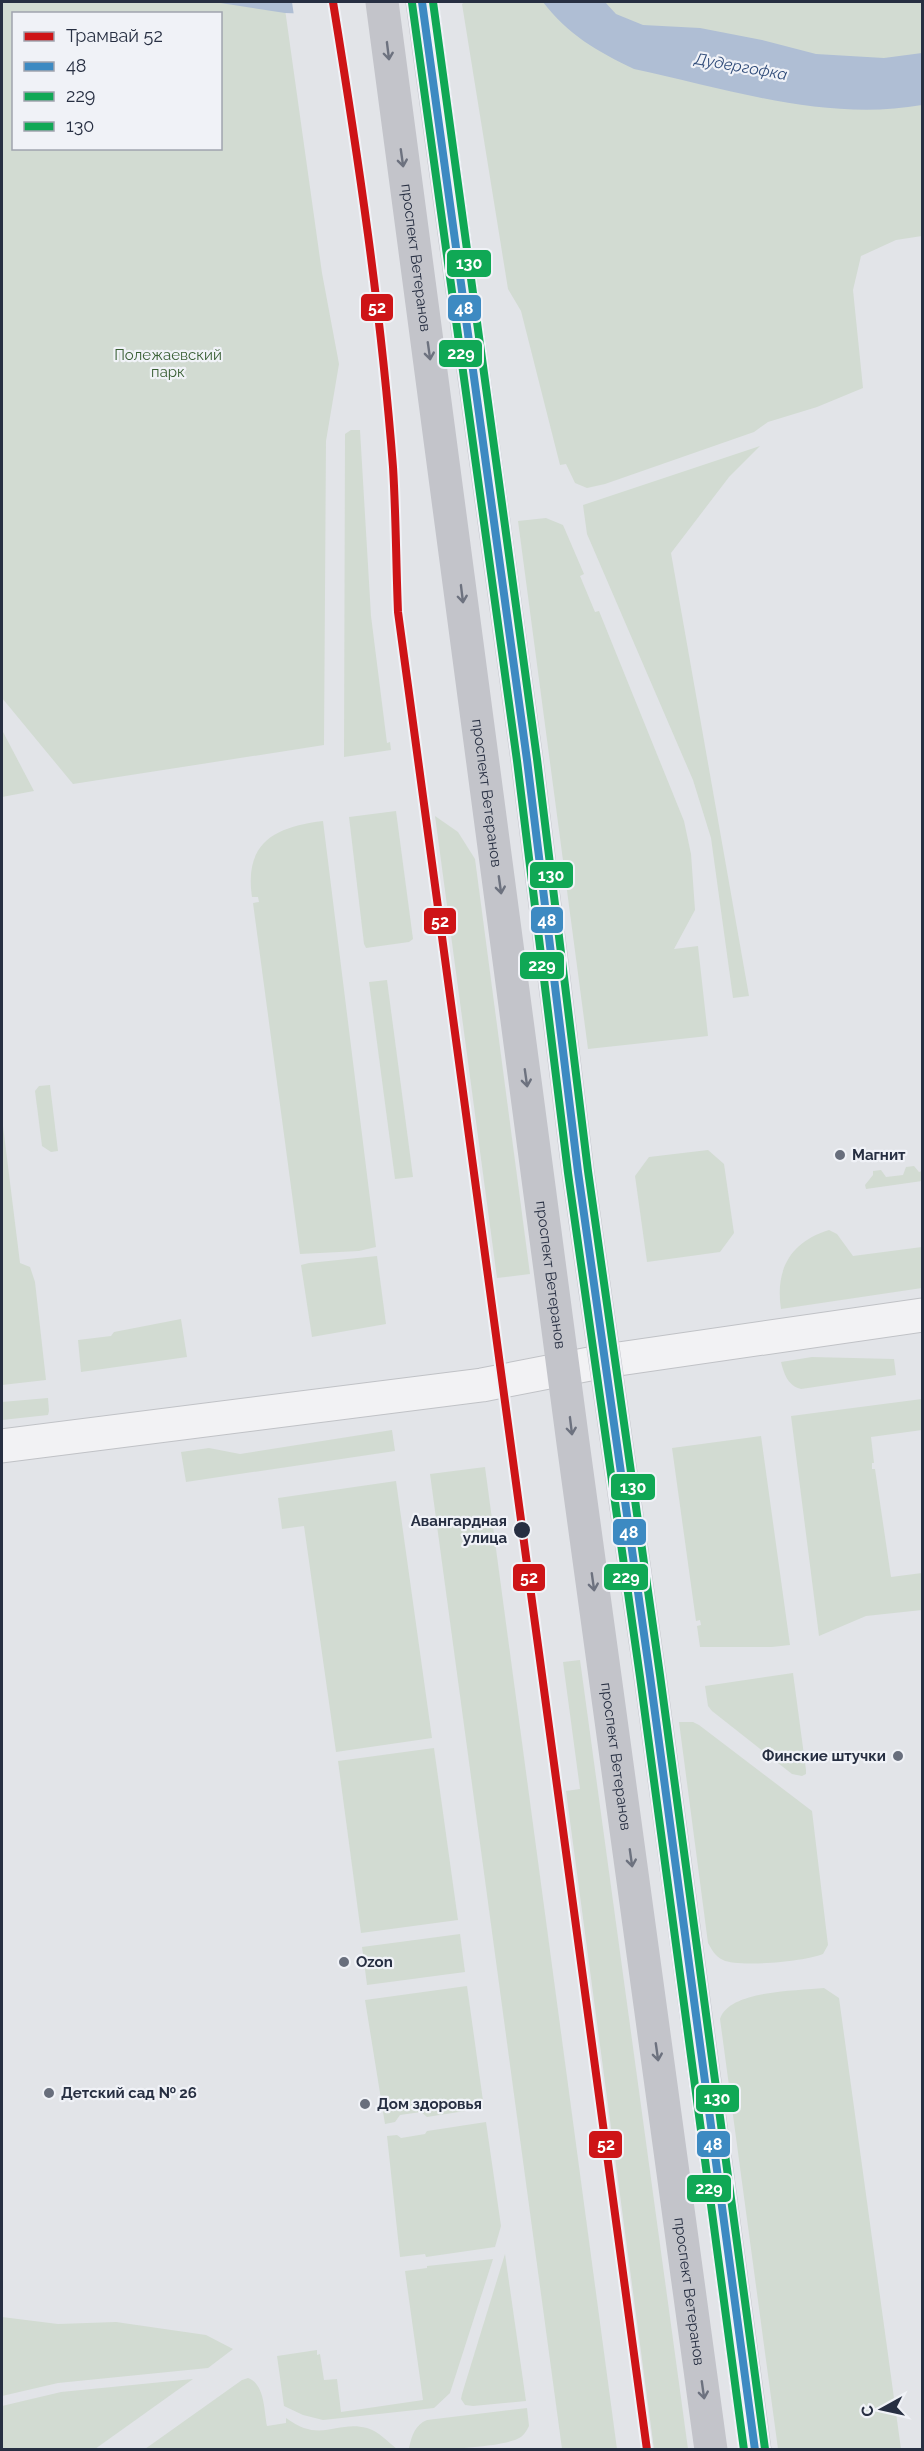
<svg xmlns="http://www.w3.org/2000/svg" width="924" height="2451" viewBox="0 0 924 2451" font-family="Raleway,sans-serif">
<rect width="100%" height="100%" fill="#e2e4e8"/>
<!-- green -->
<g fill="#d2dbd2" fill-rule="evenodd">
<path d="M2,2H284L322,273L339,364L326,441L324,745L73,784L2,698ZM14,14H220V148H14Z"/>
<path d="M465,2H922V236L896,240L861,256L853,290L863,388L817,407L768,422L754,432L605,484L587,488L575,483L566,464L560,465L521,311L508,289L462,4Z"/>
<path d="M351,430H360L371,616L387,743L390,742L391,750L344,757L345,434Z"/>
<path d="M760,446L729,477L671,553L749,996L733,998L711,838L693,780L587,534L583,505Z"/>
<path d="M546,518L563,525L584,574L580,576L595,612L599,611L684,821L691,854L695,910L674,949L698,946L708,1036L588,1049L518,521Z"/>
<path d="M2,730L34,791L2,797Z"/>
<path d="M396,811L413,939L409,942L366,948L364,944L349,817Z"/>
<path d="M435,816L458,832L475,859L530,1274L497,1278Z"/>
<path d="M323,821L376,1247L359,1251L300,1254L253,903L259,902L258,897H252C244,842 275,827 323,821Z"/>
<path d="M387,980L413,1177L395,1179L369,982Z"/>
<path d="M50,1085L58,1151L51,1152L42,1146L35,1091L39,1086Z"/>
<path d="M2,1118L20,1263L30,1267L35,1282L46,1380L2,1385Z"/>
<path d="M708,1150L724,1164L734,1233L720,1252L647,1262L635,1176L649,1157Z"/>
<path d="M914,1166L919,1172L922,1171V1181L866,1189L865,1185L873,1175V1171L881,1170L886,1177L903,1175L906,1167Z"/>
<path d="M829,1230L837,1234L853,1256L922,1247V1288L781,1309C775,1270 790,1242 829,1230Z"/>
<path d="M377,1256L386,1324L312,1337L301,1265L309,1263Z"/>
<path d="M181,1319L187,1357L81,1372L78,1340L111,1336L114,1332Z"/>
<path d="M812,1357L894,1359L896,1375L801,1389C788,1386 784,1374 781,1362Z"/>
<path d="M48,1398L49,1411L48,1415L2,1420V1402Z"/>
<path d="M922,1399V1430L871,1437L874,1463H872V1469H875L891,1577L922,1573V1610L866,1616L819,1636L791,1416Z"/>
<path d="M392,1430L395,1451L186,1482L181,1452L209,1448L240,1454Z"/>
<path d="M761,1436L790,1645L772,1647H700L697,1626L701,1625L700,1620L696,1621L672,1448Z"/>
<path d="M485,1467L617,2449H562L430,1474Z"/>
<path d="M396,1481L432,1738L336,1752L304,1526L282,1529L278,1498Z"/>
<path d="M580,1660L688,2449H654L566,1791L580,1789L563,1662Z"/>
<path d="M793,1673L806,1770V1774L802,1776L792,1774L712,1711L708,1706L705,1686Z"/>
<path d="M679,1722H693L699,1725L812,1811L828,1945L823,1954C807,1961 739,1968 723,1960C715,1956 712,1950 708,1943Z"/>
<path d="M434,1748L458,1920L361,1933L338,1761Z"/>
<path d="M460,1934L465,1972L367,1985L362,1947Z"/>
<path d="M467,1986L484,2108L427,2117L421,2112L400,2115L395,2122L385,2124L365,2000Z"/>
<path d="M824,1988L839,1998L901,2449H778L720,2019C729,1990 797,1991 824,1988Z"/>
<path d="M486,2122L501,2226L495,2247L426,2257L425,2254L400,2257L387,2136L397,2135L401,2138L425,2134L427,2131Z"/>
<path d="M505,2254L526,2401L473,2406L465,2405L461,2399L462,2394Z"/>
<path d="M493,2259L450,2393L434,2408L323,2420L303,2415L284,2406L277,2356L317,2350V2355L320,2354L324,2380L337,2379L341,2412L423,2400L405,2271L427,2268V2266Z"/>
<path d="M2,2317L58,2324L116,2322L206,2335L233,2349L208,2368L58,2383L2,2396Z"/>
<path d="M248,2378C265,2384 264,2411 267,2426L286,2423V2418C321,2444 336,2420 367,2428C378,2431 388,2442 397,2449H145L242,2380Z"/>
<path d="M193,2379L95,2449H2V2406L61,2392Z"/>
<path d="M527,2408L529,2426C527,2430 524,2435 521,2437C505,2448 427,2451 409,2448C412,2435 415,2425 427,2420Z"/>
</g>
<!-- water -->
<g fill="#afbed4">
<path d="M214,2H363L312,14L285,13Z"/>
<path d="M543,2H605L616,14L643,25L700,28L762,40L816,54L884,58L922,53V105C826,122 728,89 634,69C598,52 567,34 543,2Z"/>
</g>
<!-- pier -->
<path fill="#e2e4e8" d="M292,2H366L362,5L312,17L294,16Z"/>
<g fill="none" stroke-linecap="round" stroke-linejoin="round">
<defs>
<path id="minor" d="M2,1446L482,1385L605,1361L922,1315"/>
</defs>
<!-- minor casing -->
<use href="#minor" stroke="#c0c2c6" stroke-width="35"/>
<!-- minor -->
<use href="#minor" stroke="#f2f2f4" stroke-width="33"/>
<!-- secondary -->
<g stroke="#c3c4ca" stroke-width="33">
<path id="s1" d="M382,2L573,1443L711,2450"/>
<path d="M422,2L527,760L578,1172L650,1676L755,2450"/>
</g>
<defs>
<path id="bus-1" d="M422,2L527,760L578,1172L650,1676L755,2450"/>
<path id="bus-2" d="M412,3L517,761L568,1173L640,1677L744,2450"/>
<path id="bus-3" d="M433,2L537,759L588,1171L660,1675L765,2449"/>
</defs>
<!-- bus-1 casing -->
<use href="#bus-1" stroke="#f0f2f7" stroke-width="12"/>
<!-- bus-2 casing -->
<use href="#bus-2" stroke="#f0f2f7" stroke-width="12"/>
<!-- bus-3 casing -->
<use href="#bus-3" stroke="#f0f2f7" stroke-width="12"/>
<!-- bus-1 -->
<use href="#bus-1" stroke="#3d8ac2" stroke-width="8"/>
<!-- bus-2 -->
<use href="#bus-2" stroke="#10a855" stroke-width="8"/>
<!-- bus-3 -->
<use href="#bus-3" stroke="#10a855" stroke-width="8"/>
<defs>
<path id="tram-1" d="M333,2C358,156 381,311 393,467C396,515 396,564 398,612L647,2450"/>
</defs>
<!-- tram-1 casing -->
<use href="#tram-1" stroke="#f0f2f7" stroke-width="12"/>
<!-- tram-1 -->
<use href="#tram-1" stroke="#ce1417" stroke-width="8"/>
</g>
<!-- one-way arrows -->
<defs><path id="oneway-shaft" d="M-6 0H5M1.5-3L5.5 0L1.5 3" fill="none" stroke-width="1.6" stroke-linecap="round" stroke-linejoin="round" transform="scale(1.5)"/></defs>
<g stroke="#6d727f">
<use href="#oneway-shaft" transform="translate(388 51) rotate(83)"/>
<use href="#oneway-shaft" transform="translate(402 158) rotate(82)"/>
<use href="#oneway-shaft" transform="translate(429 351) rotate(82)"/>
<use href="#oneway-shaft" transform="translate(462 594) rotate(83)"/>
<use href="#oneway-shaft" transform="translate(500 885) rotate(82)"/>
<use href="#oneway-shaft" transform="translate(526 1078) rotate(82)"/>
<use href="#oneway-shaft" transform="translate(571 1426) rotate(83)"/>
<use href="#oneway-shaft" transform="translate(593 1582) rotate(82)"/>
<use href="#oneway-shaft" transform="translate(631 1858) rotate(82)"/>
<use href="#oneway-shaft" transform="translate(657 2052) rotate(82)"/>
<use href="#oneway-shaft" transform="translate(703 2390) rotate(82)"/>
</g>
<!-- markers -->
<g fill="#686e7c" stroke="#f0f2f7" stroke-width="2">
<circle cx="840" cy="1155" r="6"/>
<circle cx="898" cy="1756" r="6"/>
<circle cx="344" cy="1962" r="6"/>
<circle cx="49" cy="2093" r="6"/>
<circle cx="365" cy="2104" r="6"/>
</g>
<circle fill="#272f42" stroke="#f0f2f7" stroke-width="2" cx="522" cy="1530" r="9"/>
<g text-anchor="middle" stroke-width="4.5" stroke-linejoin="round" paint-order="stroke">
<!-- street labels -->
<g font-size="15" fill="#272f42" stroke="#f0f2f7">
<text dy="5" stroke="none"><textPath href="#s1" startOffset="258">проспект Ветеранов</textPath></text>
<text dy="5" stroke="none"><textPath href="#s1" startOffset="798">проспект Ветеранов</textPath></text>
<text dy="5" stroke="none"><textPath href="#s1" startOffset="1284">проспект Ветеранов</textPath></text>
<text dy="5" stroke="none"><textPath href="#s1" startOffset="1770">проспект Ветеранов</textPath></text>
<text dy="5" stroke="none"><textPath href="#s1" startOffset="2310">проспект Ветеранов</textPath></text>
</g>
<!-- park labels -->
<g font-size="15" fill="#395f34" stroke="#f0f2f7">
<text x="168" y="360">Полежаевский<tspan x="168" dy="17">парк</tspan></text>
</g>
<!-- poi labels -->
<g font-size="15" font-weight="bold" fill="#272f42" stroke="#f0f2f7" text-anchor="start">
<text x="852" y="1160">Магнит</text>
<text x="886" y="1761" text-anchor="end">Финские штучки</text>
<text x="356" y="1967">Ozon</text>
<text x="61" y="2098">Детский сад № 26</text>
<text x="377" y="2109">Дом здоровья</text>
</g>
<!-- stop labels -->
<g font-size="15" font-weight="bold" fill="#272f42" stroke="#f0f2f7" text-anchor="end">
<text x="507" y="1526">Авангардная<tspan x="507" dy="17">улица</tspan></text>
</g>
<!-- water labels -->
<g font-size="16" font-style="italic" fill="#2f4b79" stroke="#f0f2f7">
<text transform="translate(741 66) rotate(10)" y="6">Дудергофка</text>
</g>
</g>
<g stroke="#f0f2f7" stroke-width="2">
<rect x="446" y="249" width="46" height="29" rx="6" fill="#10a855"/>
<rect x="360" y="293" width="34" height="29" rx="6" fill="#ce1417"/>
<rect x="447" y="294" width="35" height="28" rx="6" fill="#3d8ac2"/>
<rect x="438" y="339" width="45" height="29" rx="6" fill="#10a855"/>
<rect x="529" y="861" width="45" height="28" rx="6" fill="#10a855"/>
<rect x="530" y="906" width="34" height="28" rx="6" fill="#3d8ac2"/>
<rect x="423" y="907" width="34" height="28" rx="6" fill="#ce1417"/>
<rect x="519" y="951" width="46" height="29" rx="6" fill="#10a855"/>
<rect x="610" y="1473" width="46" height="28" rx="6" fill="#10a855"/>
<rect x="612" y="1518" width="35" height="28" rx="6" fill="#3d8ac2"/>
<rect x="603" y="1563" width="46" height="28" rx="6" fill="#10a855"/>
<rect x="512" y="1563" width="34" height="29" rx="6" fill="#ce1417"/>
<rect x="695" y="2084" width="45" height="29" rx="6" fill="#10a855"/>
<rect x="696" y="2130" width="35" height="28" rx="6" fill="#3d8ac2"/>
<rect x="588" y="2130" width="35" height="29" rx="6" fill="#ce1417"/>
<rect x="686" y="2174" width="46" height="29" rx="6" fill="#10a855"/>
</g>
<g font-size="16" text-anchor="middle" font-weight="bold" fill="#fff">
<text x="469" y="269">130</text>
<text x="377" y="313">52</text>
<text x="464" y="314">48</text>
<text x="461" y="359">229</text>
<text x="551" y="881">130</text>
<text x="547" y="926">48</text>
<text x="440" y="927">52</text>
<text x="542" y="971">229</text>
<text x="633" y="1493">130</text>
<text x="629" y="1538">48</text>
<text x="626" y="1583">229</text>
<text x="529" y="1583">52</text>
<text x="717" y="2104">130</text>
<text x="713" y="2150">48</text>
<text x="606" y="2150">52</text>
<text x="709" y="2194">229</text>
</g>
<!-- border -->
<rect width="924" height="2451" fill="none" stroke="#272f42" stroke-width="6"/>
<!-- legend -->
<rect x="12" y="12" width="210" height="138" fill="#f0f2f7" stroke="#a0a4af" stroke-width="1.5"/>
<rect x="24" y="32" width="30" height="9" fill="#ce1417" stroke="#a0a4af" stroke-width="1.5"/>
<text x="66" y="42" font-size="18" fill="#272f42">Трамвай 52</text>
<rect x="24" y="62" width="30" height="9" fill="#3d8ac2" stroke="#a0a4af" stroke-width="1.5"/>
<text x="66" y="72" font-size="18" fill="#272f42">48</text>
<rect x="24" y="92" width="30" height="9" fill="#10a855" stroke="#a0a4af" stroke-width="1.5"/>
<text x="66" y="102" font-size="18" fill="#272f42">229</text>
<rect x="24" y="122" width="30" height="9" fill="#10a855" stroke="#a0a4af" stroke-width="1.5"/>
<text x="66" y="132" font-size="18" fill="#272f42">130</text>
<!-- north arrow -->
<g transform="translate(882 2409) rotate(262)" stroke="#f0f2f7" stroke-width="4.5" paint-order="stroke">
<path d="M0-4.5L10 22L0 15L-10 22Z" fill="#272f42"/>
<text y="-9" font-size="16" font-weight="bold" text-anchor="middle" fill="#272f42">С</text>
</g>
</svg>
